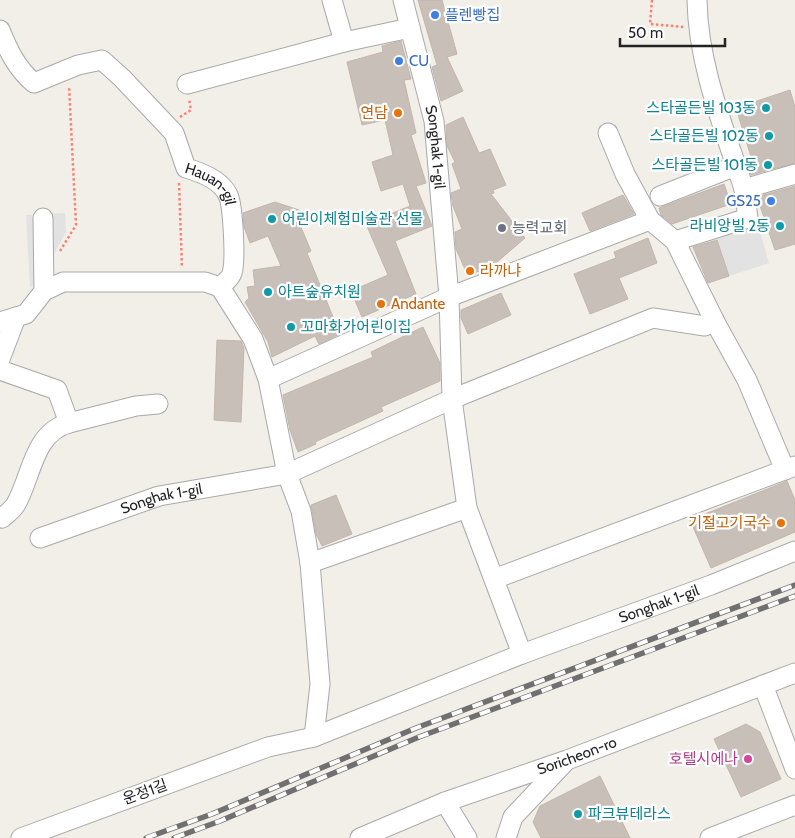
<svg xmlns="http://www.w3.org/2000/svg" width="795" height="838" viewBox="0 0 795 838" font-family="Cabin,'Noto Sans KR',sans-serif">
<rect width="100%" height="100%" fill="#f2efe9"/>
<!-- parking -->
<g fill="#e2e2e2">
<path d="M65,213L66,232L53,256L49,277L30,287L26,215Z"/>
<path d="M758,225L769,263L729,276L717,239Z"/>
</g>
<!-- building -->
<g fill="#c7bfb8" stroke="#c4b6ab">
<path d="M418,0H442L457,54L447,57L463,91L441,101L432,67L437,65Z"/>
<path d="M401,41L411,79L404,80L416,133L411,135L426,183L416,186L432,226L395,241L416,294L362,317L351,291L388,275L366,224L410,206L403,184L381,191L372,162L393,155L385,120L362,125L347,62L383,52L382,46Z"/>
<path d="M790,90L795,107V163L751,175L747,162L752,160L736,108Z"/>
<path d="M463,117L479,153L490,149L506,185L493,190L494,193L491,194L525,238L496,263L468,276L456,249L455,232L462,229L453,206L451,193L461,189L452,164L455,162L447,146L446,125Z"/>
<path d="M724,184L731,204L672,224L661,215L659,208Z"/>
<path d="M795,186V244L775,250L757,197Z"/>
<path d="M623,195L634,214L590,231L582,213Z"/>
<path d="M275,202L299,210L304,224L300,225L311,251L307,253L340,334L319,344L315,336L272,357L268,342L245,302L249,298L247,287L255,286L253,270L281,266L268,236L250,243L244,227L243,213Z"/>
<path d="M648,238L657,263L619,278L628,299L590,314L574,274L616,258L614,252Z"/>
<path d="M717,240L729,276L708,283L693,247Z"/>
<path d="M501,293L511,315L468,334L461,318V310Z"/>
<path d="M423,327L440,363V381L381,407L383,411L315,442L316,444L298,452L290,430L283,395L373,357L371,352Z"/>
<path d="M217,340L241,341L244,348L241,422L214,420Z"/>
<path d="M787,481L795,500V532L711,568L690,520Z"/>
<path d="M336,495L352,534L322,546L316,534L311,505Z"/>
<path d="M746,724L760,732L781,779L741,797L714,739Z"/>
<path d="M600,776L630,838H541L533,822L540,806Z"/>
</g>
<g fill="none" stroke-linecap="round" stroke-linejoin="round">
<defs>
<g id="minor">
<path d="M332,0L344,42L410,28"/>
<path id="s1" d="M403,0L434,121L449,297L452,399L467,508L522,654"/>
<path d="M697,0C698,65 724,128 744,189"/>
<path id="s2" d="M0,30C8,50 17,69 34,83L78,65L102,60L122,78L174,133L186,168C200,172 221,180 228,195C233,205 236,261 232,273C231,278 224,283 220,287L205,282H63L44,291L26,314L0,322"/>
<path d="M187,84L344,42"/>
<path d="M608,133L625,174L650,220"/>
<path d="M660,196L736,166"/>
<path d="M43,218L44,291"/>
<path d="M675,241L715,322L747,380L785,470"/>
<path d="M220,287L253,339L268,379L287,474L301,511L310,563L320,684L314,737"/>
<path d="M0,359L16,317"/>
<path d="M0,370L57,390L69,423L136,406L158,404"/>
<path d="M268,379L449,297L650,220L675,241L748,218L744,189L795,174"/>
<path d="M0,517L2,518C7,514 13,509 16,504C32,476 33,433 69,423"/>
<path id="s3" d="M40,538L159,496L287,474L452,399L653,318L705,326L715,322"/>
<path d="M310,563L467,508"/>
<path d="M494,579L795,466"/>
<path d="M763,685L795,769"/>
<path d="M445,802L467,838"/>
<path id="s4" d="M21,838L268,747L314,737L522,654L711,585L795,551"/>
<path id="s5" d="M360,838L445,802L567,760L795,673"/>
<path d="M506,838L513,817L564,763"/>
<path d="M710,838L795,805"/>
</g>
</defs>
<!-- minor casing -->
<use href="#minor" stroke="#a9a9a9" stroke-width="21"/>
<!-- path -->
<g stroke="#fa8072" stroke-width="2.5" stroke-dasharray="2.5 2.5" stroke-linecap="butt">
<path d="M652,0L650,24L684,27"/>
<path d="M180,117L191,110L189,99"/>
<path d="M179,183L182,268"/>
<path d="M60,251L76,225L69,86"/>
</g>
<!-- minor -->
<use href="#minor" stroke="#fff" stroke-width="19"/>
<defs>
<g id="rail">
<path d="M146,838L212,814L416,728L795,585"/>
<path d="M174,838L220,821L419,737L795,596"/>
</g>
</defs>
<!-- rail casing -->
<use href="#rail" stroke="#707070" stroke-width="5.5"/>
<!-- rail -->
<use href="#rail" stroke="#fff" stroke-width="4" stroke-dasharray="11" stroke-linecap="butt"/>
</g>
<!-- markers -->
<g fill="#3f7fe0" stroke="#fff" stroke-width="2">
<circle cx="435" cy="15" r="5"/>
<circle cx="399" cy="61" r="5"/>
<circle cx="771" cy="201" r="5"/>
</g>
<g fill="#0f9aa8" stroke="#fff" stroke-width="2">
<circle cx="766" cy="108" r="5"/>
<circle cx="769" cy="136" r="5"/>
<circle cx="768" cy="165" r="5"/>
<circle cx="272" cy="219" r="5"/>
<circle cx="780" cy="226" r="5"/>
<circle cx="268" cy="292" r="5"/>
<circle cx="291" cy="327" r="5"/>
<circle cx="578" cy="814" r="5"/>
</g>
<g fill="#e8710a" stroke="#fff" stroke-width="2">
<circle cx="398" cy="113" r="5"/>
<circle cx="470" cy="271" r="5"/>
<circle cx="381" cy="304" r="5"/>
<circle cx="781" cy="523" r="5"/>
</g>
<circle fill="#6b7280" stroke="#fff" stroke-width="2" cx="502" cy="228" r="5"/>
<circle fill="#d1479c" stroke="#fff" stroke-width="2" cx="748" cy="759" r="5"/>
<g text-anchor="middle" stroke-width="4.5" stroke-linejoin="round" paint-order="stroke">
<!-- shop labels -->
<g font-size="15" fill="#366cbe" stroke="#fff" text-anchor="start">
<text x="445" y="20">플렌빵집</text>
<text x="409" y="66">CU</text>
<text x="761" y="206" text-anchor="end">GS25</text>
</g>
<!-- culture labels -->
<g font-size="15" fill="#0d838f" stroke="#fff" text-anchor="end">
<text x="756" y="113">스타골든빌 103동</text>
<text x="759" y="141">스타골든빌 102동</text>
<text x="758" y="170">스타골든빌 101동</text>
<text x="282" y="224" text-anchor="start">어린이체험미술관 선물</text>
<text x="770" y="231">라비앙빌 2동</text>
<text x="278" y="297" text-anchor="start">아트숲유치원</text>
<text x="301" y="332" text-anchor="start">꼬마화가어린이집</text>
<text x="588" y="819" text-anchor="start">파크뷰테라스</text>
</g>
<!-- food labels -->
<g font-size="15" fill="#c56008" stroke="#fff" text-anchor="end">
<text x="388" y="118">연담</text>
<text x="480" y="276" text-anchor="start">라까냐</text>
<text x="391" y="309" text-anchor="start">Andante</text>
<text x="771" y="528">기절고기국수</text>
</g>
<!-- street labels -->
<g font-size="15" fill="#222" stroke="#fff">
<text dy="5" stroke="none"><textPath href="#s1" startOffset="151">Songhak 1-gil</textPath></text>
<text dy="5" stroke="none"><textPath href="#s2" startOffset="306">Hauan-gil</textPath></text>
<text dy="5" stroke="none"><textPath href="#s3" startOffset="128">Songhak 1-gil</textPath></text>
<text dy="5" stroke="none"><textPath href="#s4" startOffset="680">Songhak 1-gil</textPath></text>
<text dy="5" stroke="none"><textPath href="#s5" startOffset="232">Soricheon-ro</textPath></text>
<text transform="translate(145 792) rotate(-20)" y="5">운정1길</text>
</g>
<!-- worship labels -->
<g font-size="15" fill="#5b616d" stroke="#fff" text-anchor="start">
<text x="512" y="233">능력교회</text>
</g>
<!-- hotel labels -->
<g font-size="15" fill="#b23c85" stroke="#fff" text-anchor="end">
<text x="738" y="764">호텔시에나</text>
</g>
</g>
<!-- scale -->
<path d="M620 38v8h105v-8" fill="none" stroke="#222222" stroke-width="2.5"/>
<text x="628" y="38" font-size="15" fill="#222222" stroke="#ffffff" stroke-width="4" paint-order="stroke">50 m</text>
</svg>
